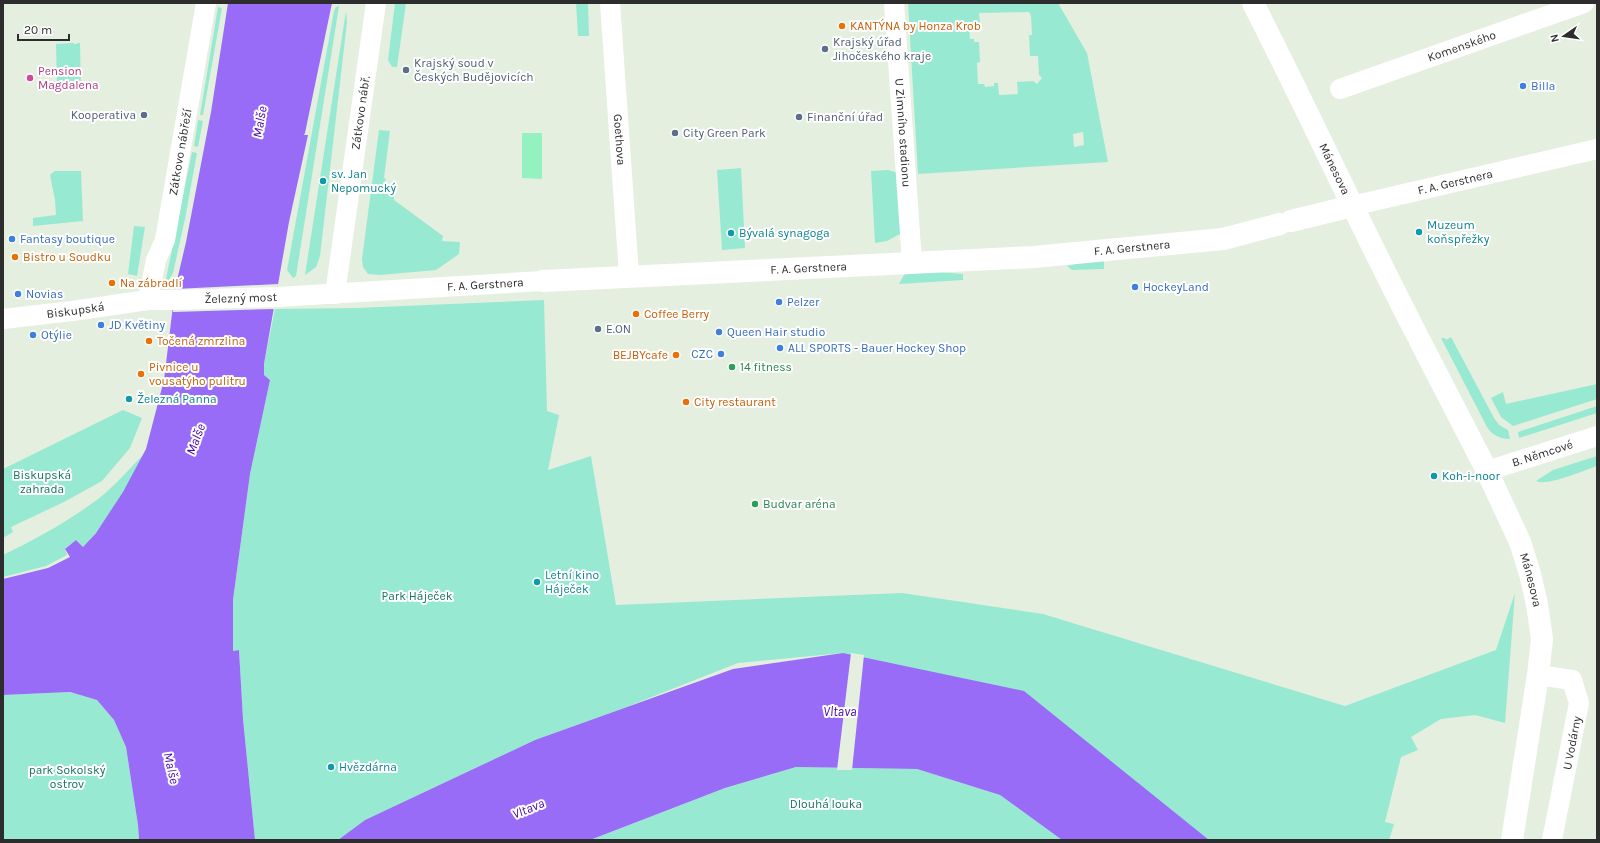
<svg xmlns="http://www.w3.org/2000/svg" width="1600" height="843" viewBox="0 0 1600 843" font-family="Karla,sans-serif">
<rect width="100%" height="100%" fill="#e5efdf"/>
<!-- green -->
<g fill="#98e9d2" fill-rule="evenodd">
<path d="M395,3H406L397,67H392L388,60Z"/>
<path d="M576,3H588L589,36H578Z"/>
<path d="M908,3H1058L1087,53L1108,162L918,174ZM1029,12L1031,16L1032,35H1029L1030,56H1038L1039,75L1042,78L1037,84L1033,81L1017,82L1018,94L999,95L998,83H994V86L985,87L984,84H978L977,63L980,62L979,42H974V39H970L969,27H973V23H980L979,13ZM1083,132L1084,145L1074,147L1073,134Z"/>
<path d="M339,6L296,276L293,278L287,270L334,11L336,7Z"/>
<path d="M218,7L222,8L203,115H200Z"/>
<path d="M346,11L347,22L320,256L316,267L305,275Z"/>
<path d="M74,43V44H77V43H80L81,89L57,87L56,44Z"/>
<path d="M198,120L203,121L198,147L194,146Z"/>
<path d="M379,130L390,131L384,178L386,179L383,185L386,193L394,197V200L443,236L442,241L460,242L459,254L436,270L380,275L368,274L363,267L362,259Z"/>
<path d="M192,152L197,153L185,219L173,273L169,280L166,279Z"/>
<path d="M741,168L745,248L722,250L717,170Z"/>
<path d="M888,170L898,173L902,234L898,235L887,241L875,243L871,171Z"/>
<path d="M55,171H81L83,221L33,226V218L56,215L55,200L50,175Z"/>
<path d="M134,226L145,227L137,276L128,274Z"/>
<path d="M1091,260H1104V269L1072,270L1067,266Z"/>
<path d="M911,271H926L963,274V280L899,284L904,275Z"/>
<path d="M544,300L547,411L559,415L548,470L591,456L616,605L902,593L1043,614L1345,706L1496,650L1515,593L1505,723L1475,715L1441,719L1411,737L1418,750L1401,757L1385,822L1394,824L1389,840H1209L843,653L738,663L624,708L535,740L365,820L338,840H255L243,719L239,650L233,651V600L250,474L270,380L264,375V364L275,309L356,308Z"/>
<path d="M1451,337L1494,418L1499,425L1508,430L1510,439C1500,439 1492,435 1487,427L1441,338H1445L1446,340Z"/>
<path d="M1597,384V399L1513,426L1501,417L1491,398L1503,392L1506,404Z"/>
<path d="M1597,406V413L1519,438L1518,432Z"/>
<path d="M123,410L142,418L130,448L102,481L64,502L11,527L13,532L3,538V469Z"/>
<path d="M144,454C128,487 109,520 83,547L76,540L65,549L67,555L46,566L3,577V555C36,539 69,521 98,499C115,486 129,469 144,454Z"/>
<path d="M1597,456V466C1585,470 1546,487 1536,481L1553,470Z"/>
<path d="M70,692L97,700L114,720L126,747L138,825L139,840H3V695Z"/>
<path d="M796,767L917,769L1000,795L1062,840H590L725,788Z"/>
</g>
<!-- pitch -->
<path fill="#94f1c0" d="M522,133H542V179L522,178Z"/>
<!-- water -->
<g fill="#996cf8">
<path d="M228,3H332L305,133L304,135H308L289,222L264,364V375L270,380L250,474L233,600V651L239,650L243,719L255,840H139L138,825L126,747L114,720L97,700L70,692L3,695V579L48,568L70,557L65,549L76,540L83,547L96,533L123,492L146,449L164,380L175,289L186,242L211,112Z"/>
<path d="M843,653L1024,691L1209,840H1062L1000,795L917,769L796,767L725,788L590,840H338L365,820L535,740L733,669Z"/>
</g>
<!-- pier -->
<g fill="#e5efdf">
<path d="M278,284L275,309L173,312L175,289Z"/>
<path d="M851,653L864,655L852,770H837Z"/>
</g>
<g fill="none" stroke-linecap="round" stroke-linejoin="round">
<!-- minor -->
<g stroke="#fff" stroke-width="20">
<path id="s1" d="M610,3L629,275"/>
<path id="s2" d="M894,3L912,262"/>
<path id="s3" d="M1340,89L1584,3"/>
<path id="s4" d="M1352,206L1597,149"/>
<path id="s5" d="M335,294L376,3"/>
<path id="s6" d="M148,300L156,260L165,240L206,3"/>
<path id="s7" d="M3,319L72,311L148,300H174L277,297L543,281"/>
<path id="s8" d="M1487,471L1597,436"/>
<path d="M1538,675L1572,680L1579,703L1552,840"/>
</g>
<!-- tertiary -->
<g stroke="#fff" stroke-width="22">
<path d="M1291,221L1352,206"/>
<path id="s9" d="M543,281L1034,257L1223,239L1280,224"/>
</g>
<!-- secondary -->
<g stroke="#fff" stroke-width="22">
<path id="s10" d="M1253,3C1309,113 1360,225 1417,335"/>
<path id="s11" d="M1420,341L1487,471L1520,542L1530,574L1537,604L1542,639L1538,675L1512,840"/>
</g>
</g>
<!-- markers -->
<g fill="#e8710a" stroke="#fff" stroke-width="1.5">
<circle cx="842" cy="26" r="4"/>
<circle cx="15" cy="257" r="4"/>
<circle cx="112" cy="283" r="4"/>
<circle cx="636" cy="314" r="4"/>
<circle cx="149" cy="341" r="4"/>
<circle cx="676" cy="355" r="4"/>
<circle cx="141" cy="374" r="4"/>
<circle cx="686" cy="402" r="4"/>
</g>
<g fill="#5c6f8a" stroke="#fff" stroke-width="1.5">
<circle cx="825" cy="49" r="4"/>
<circle cx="406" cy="70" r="4"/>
<circle cx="144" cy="115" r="4"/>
<circle cx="799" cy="117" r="4"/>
<circle cx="675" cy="133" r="4"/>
<circle cx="598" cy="329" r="4"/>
</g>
<circle fill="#d1479c" stroke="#fff" stroke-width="1.5" cx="30" cy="78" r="4"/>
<g fill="#3f7fe0" stroke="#fff" stroke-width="1.5">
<circle cx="1523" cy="86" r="4"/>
<circle cx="12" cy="239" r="4"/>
<circle cx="1135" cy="287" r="4"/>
<circle cx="18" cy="294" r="4"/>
<circle cx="779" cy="302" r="4"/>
<circle cx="101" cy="325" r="4"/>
<circle cx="719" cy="332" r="4"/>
<circle cx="33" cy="335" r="4"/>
<circle cx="780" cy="348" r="4"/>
<circle cx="721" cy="354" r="4"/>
</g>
<g fill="#0f9aa8" stroke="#fff" stroke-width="1.5">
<circle cx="323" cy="181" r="4"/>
<circle cx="1419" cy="232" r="4"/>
<circle cx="731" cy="233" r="4"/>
<circle cx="129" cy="399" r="4"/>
<circle cx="1434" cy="476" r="4"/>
<circle cx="537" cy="582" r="4"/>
<circle cx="331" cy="767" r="4"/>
</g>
<g fill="#2e9e5b" stroke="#fff" stroke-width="1.5">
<circle cx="732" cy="367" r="4"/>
<circle cx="755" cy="504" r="4"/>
</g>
<g text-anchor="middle" stroke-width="4" stroke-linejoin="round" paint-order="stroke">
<!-- food labels -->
<g font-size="12" fill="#c56008" stroke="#fff" text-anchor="start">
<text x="850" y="30">KANTÝNA by Honza Krob</text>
<text x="23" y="261">Bistro u Soudku</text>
<text x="120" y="287">Na zábradlí</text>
<text x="644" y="318">Coffee Berry</text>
<text x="157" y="345">Točená zmrzlina</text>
<text x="668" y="359" text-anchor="end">BEJBYcafe</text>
<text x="149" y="371">Pivnice u<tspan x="149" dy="14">vousatýho pulitru</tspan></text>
<text x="694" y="406">City restaurant</text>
</g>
<!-- service labels -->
<g font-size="12" fill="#4e5e75" stroke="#fff" text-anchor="start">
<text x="833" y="46">Krajský úřad<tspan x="833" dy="14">Jihočeského kraje</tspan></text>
<text x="414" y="67">Krajský soud v<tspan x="414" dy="14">Českých Budějovicích</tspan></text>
<text x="136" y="119" text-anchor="end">Kooperativa</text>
<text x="807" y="121">Finanční úřad</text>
<text x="683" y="137">City Green Park</text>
<text x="606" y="333">E.ON</text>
</g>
<!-- street labels -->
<g font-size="12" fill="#2d2d2d" stroke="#fff">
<text dy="4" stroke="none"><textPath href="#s3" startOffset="129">Komenského</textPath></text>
<text dy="4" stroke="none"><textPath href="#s5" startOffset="183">Zátkovo nábř.</textPath></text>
<text dy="4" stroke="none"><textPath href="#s2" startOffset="130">U Zimního stadionu</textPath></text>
<text dy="4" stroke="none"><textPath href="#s1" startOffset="137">Goethova</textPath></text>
<text dy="4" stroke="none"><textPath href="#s6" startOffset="152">Zátkovo nábřeží</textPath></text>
<text dy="4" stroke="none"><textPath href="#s10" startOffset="185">Mánesova</textPath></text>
<text dy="4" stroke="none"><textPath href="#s4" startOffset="106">F. A. Gerstnera</textPath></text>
<text dy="4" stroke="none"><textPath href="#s9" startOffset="590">F. A. Gerstnera</textPath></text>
<text dy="4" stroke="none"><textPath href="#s9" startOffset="266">F. A. Gerstnera</textPath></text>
<text dy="4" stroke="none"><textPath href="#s7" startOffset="484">F. A. Gerstnera</textPath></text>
<text dy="4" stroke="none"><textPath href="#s7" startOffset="239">Železný most</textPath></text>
<text dy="4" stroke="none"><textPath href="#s7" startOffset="73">Biskupská</textPath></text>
<text dy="4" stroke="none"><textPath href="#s8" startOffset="58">B. Němcové</textPath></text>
<text dy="4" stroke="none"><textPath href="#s11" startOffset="264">Mánesova</textPath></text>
<text transform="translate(1572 743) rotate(-79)" y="4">U Vodárny</text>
</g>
<!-- hotel labels -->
<g font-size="12" fill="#b23c85" stroke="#fff" text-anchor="start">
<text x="38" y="75">Pension<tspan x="38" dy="14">Magdalena</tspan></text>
</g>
<!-- shop labels -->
<g font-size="12" fill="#366cbe" stroke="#fff" text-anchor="start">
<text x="1531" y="90">Billa</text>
<text x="20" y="243">Fantasy boutique</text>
<text x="1143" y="291">HockeyLand</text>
<text x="26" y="298">Novias</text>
<text x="787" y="306">Pelzer</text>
<text x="109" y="329">JD Květiny</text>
<text x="727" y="336">Queen Hair studio</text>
<text x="41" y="339">Otýlie</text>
<text x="788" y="352">ALL SPORTS - Bauer Hockey Shop</text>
<text x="713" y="358" text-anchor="end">CZC</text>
</g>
<!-- culture labels -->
<g font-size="12" fill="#0d838f" stroke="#fff" text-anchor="start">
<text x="331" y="178">sv. Jan<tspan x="331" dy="14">Nepomucký</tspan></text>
<text x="1427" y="229">Muzeum<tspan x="1427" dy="14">koňspřežky</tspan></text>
<text x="739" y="237">Bývalá synagoga</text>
<text x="137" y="403">Železná Panna</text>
<text x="1442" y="480">Koh-i-noor</text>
<text x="545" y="579">Letní kino<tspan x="545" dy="14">Háječek</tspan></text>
<text x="339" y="771">Hvězdárna</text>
</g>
<!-- leisure labels -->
<g font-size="12" fill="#27864d" stroke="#fff" text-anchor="start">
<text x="740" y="371">14 fitness</text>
<text x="763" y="508">Budvar aréna</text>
</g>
<!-- park labels -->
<g font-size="12" fill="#167264" stroke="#fff">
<text x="42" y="479">Biskupská<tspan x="42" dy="14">zahrada</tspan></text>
<text x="417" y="600">Park Háječek</text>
<text x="67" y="774">park Sokolský<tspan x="67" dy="14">ostrov</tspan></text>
<text x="826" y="808">Dlouhá louka</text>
</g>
<!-- water labels -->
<g font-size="13" font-style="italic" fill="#4603ab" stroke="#fff">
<text transform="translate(259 122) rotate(-80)" y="5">Malše</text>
<text transform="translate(195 439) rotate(-69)" y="5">Malše</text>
<text x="840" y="716">Vltava</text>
<text transform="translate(172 768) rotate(77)" y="5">Malše</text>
<text transform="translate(528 808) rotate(-22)" y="5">Vltava</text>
</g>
</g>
<!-- border -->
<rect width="1600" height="843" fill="none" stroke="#2d2d2d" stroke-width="8"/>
<!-- north arrow -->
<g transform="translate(1564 36) rotate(257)" stroke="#ffffff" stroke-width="3" paint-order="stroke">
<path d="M0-3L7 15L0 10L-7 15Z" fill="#2d2d2d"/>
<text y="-6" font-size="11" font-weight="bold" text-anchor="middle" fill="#2d2d2d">N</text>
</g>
<!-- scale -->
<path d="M18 34v6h51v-6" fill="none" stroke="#2d2d2d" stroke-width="2"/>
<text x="24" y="34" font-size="12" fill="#2d2d2d" stroke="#ffffff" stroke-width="3" paint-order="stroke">20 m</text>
</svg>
